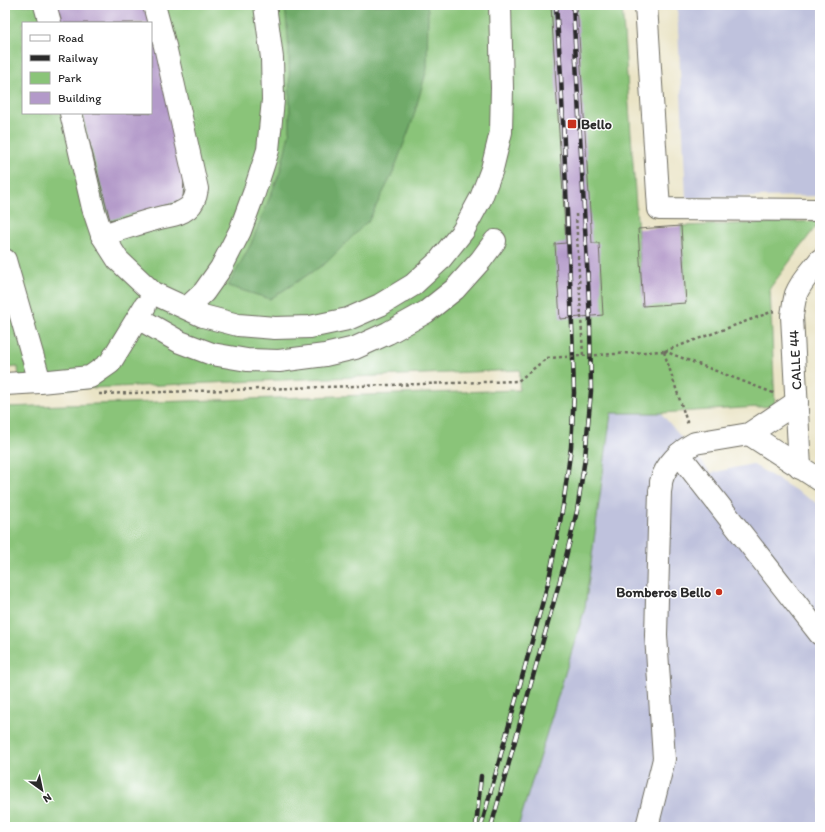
<svg xmlns="http://www.w3.org/2000/svg" width="825" height="832" viewBox="0 0 825 832" font-family="Itim,sans-serif">
<rect width="100%" height="100%" fill="#fff"/>
<filter id="ink" filterUnits="userSpaceOnUse"><feTurbulence type="fractalNoise" baseFrequency=".025" numOctaves="2"/><feDisplacementMap in="SourceGraphic" scale="8" xChannelSelector="R" yChannelSelector="G"/><feConvolveMatrix kernelMatrix="1 2 1 2 8 2 1 2 1" color-interpolation-filters="sRGB"/></filter>
<filter id="wash" filterUnits="userSpaceOnUse"><feTurbulence type="fractalNoise" baseFrequency=".012" numOctaves="4" result="noise"/><feDisplacementMap in="SourceGraphic" scale="16" xChannelSelector="R" yChannelSelector="G"/><feGaussianBlur stdDeviation="0.9" result="paint"/><feColorMatrix in="noise" values="0 0 0 0 0 0 0 0 0 0 0 0 0 0 0 0 0 1.4 0 .05"/><feComposite in="paint" operator="in"/></filter>
<g filter="url(#wash)">
<rect width="100%" height="100%" fill="#eae4c6"/>
<!-- industrial -->
<g fill="#bfc2dd">
<path d="M677,5H820V196L686,198Z"/>
<path d="M611,412L661,413L711,473L752,464L820,505V827H516L585,608Z"/>
</g>
<!-- green -->
<path fill="#8ac479" stroke="#5a7852" fill-rule="evenodd" d="M5,5H622L643,306L686,302L681,226L820,221L770,288L775,406L661,413H611L585,608L518,827H5V407L519,390L520,370L20,391L18,367L5,368ZM23,23H151V113H23Z"/>
<!-- forest -->
<path fill="#6faa69" stroke="#4d6a4a" d="M285,5H427L428,11L427,69L412,122L392,175L369,220L326,263L270,299L228,286L251,244L280,172L290,130L289,48Z"/>
<g id="blocks">
<!-- building -->
<g fill="#b39ac9">
<path d="M55,5H147L151,23H59Z"/>
<path d="M551,5H577L592,243H599L603,315L560,319L555,244L566,243Z"/>
<path d="M151,24L185,154L183,200L110,220L82,113H151Z"/>
<path d="M681,226L686,303L643,306L638,229Z"/>
</g>
</g>
</g>
<g filter="url(#ink)">
<use href="#blocks" fill-opacity="0" stroke="#6e6c61" stroke-width="1"/>
<g fill="none" stroke-linecap="round" stroke-linejoin="round">
<defs>
<g id="minor">
<path d="M45,5L50,23"/>
<path d="M646,5L659,209L820,210"/>
<path d="M71,113L93,208L102,235L118,260L153,293L203,316L238,325L275,328L310,327L348,319L380,305L413,285L439,261L463,231L481,198L492,169L501,132L502,88L500,5"/>
<path d="M102,235C120,230 139,223 159,218C170,215 178,216 188,208C194,203 196,196 197,189L165,46L154,5"/>
<path d="M5,260L40,382"/>
<path d="M187,308L204,292L221,268L240,231L254,193L268,150L273,100L272,58L265,5"/>
<path d="M138,318L180,342L212,354L247,360L279,361L325,355L355,348L388,333L426,312L455,289L481,260L495,241"/>
<path d="M5,384L40,382L90,377L110,363L145,306"/>
<path d="M749,434L820,480"/>
<path d="M679,454L820,634"/>
<path d="M800,468L792,316C793,309 794,301 796,294C801,281 812,271 820,260"/>
<path d="M647,827L664,759L656,635L660,491C661,488 661,485 661,482C665,465 680,451 695,443L749,434L797,402"/>
</g>
</defs>
<!-- minor casing -->
<use href="#minor" stroke="#6e6c61" stroke-width="24"/>
<!-- path -->
<g stroke="#6e6c61" stroke-width="2.5" stroke-dasharray="3 3" stroke-linecap="butt">
<path d="M576,214L583,356"/>
<path d="M664,351L776,394"/>
<path d="M665,351L774,311"/>
<path d="M664,352L688,425"/>
<path d="M99,394L518,381L547,358"/>
</g>
<!-- minor -->
<use href="#minor" stroke="#fff" stroke-width="22"/>
<defs>
<g id="rail">
<path d="M476,827L481,776"/>
<path d="M481,827L549,579L563,506L571,447L574,393L572,324L561,76L556,5"/>
<path d="M491,827L563,569L577,511L585,458L591,391L590,320L573,5"/>
</g>
</defs>
<!-- rail casing -->
<use href="#rail" stroke="#2b2b2b" stroke-width="4.5"/>
<!-- rail -->
<use href="#rail" stroke="#fff" stroke-width="3" stroke-dasharray="9" stroke-linecap="butt"/>
<!-- path-bridge -->
<path stroke="#6e6c61" stroke-width="2.5" stroke-dasharray="3 3" stroke-linecap="butt" d="M547,358L664,351"/>
</g>
</g>
<!-- markers -->
<g fill="#c8321e" stroke="#fff" stroke-width="1.5">
<rect x="567" y="119" width="10" height="10" rx="2"/>
<circle cx="719" cy="592" r="4"/>
</g>
<g text-anchor="middle" stroke-width="3" stroke-linejoin="round" paint-order="stroke">
<!-- poi labels -->
<g font-size="14" font-weight="bold" fill="#2b2b2b" stroke="#fff" text-anchor="start">
<text x="581" y="129">Bello</text>
<text x="711" y="597" text-anchor="end">Bomberos Bello</text>
</g>
<!-- street labels -->
<g font-size="14" fill="#2b2b2b" stroke="#fff">
<text transform="translate(795 360) rotate(-93)" y="5">CALLE 44</text>
</g>
</g>
<!-- margin -->
<rect width="825" height="832" fill="none" stroke="#fff" stroke-width="20"/>
<!-- legend -->
<rect x="22" y="22" width="130" height="92" fill="#ffffff" stroke="#aaaaaa"/>
<rect x="30" y="35" width="20" height="6" fill="#ffffff" stroke="#aaaaaa"/>
<text x="58" y="42" font-size="12" fill="#2b2b2b">Road</text>
<rect x="30" y="55" width="20" height="6" fill="#2b2b2b" stroke="#aaaaaa"/>
<text x="58" y="62" font-size="12" fill="#2b2b2b">Railway</text>
<rect x="30" y="72" width="20" height="12" fill="#8ac479" stroke="#aaaaaa"/>
<text x="58" y="82" font-size="12" fill="#2b2b2b">Park</text>
<rect x="30" y="92" width="20" height="12" fill="#b39ac9" stroke="#aaaaaa"/>
<text x="58" y="102" font-size="12" fill="#2b2b2b">Building</text>
<!-- north arrow -->
<g transform="translate(42 790) rotate(147)" stroke="#ffffff" stroke-width="3" paint-order="stroke">
<path d="M0-3L7 15L0 10L-7 15Z" fill="#2b2b2b"/>
<text y="-6" font-size="11" font-weight="bold" text-anchor="middle" fill="#2b2b2b">N</text>
</g>
</svg>
